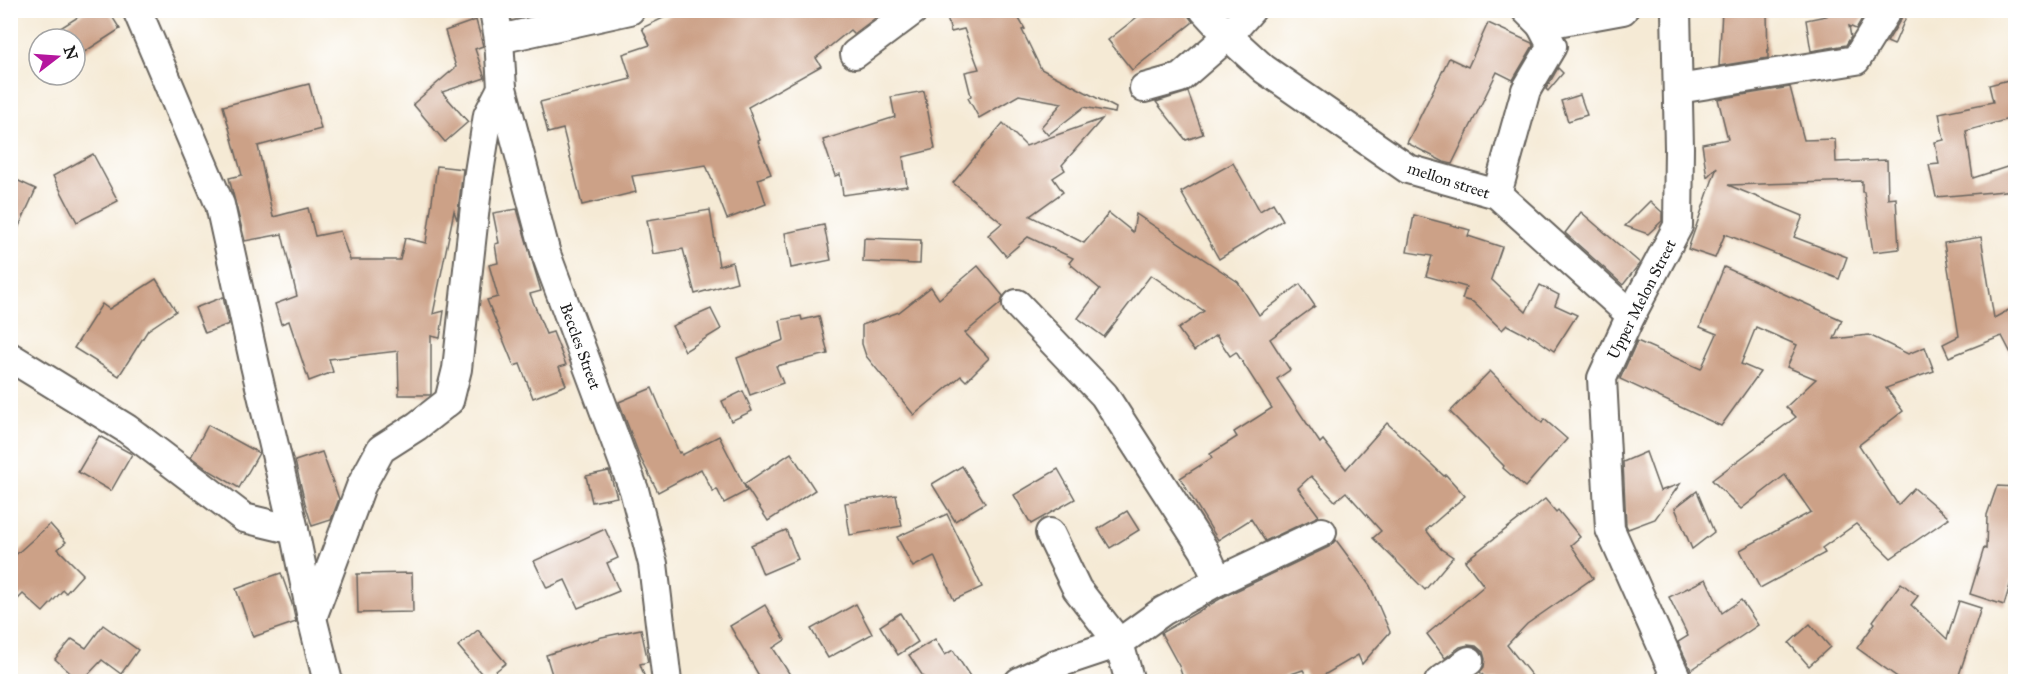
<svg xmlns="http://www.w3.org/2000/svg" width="2026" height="692" viewBox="0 0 2026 692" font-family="'IM FELL Great Primer',serif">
<rect width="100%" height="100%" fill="#fff"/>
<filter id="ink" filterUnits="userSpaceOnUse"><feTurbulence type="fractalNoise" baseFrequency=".0167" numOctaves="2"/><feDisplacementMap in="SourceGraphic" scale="12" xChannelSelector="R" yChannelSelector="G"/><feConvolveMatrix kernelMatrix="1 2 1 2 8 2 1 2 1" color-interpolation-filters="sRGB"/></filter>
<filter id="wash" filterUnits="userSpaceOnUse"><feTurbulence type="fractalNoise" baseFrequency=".008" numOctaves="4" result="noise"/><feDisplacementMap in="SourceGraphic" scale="24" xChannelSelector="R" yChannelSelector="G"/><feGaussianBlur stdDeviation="1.35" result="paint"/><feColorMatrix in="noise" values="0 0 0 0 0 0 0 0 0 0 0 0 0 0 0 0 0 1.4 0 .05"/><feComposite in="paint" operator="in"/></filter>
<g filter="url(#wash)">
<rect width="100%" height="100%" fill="#f5ead5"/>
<g id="blocks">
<!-- building -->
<g fill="#cca187">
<path d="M89,10H108L120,29L75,58V39H43Z"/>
<path d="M680,10H886L854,34L850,30L816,58L821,66L748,107L760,140L758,141L771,174L758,179L766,204L727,219L706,165L632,176L636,192L582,205L563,129L548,133L540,102L631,79L623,54L650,45L642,28Z"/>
<path d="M945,10H1014L1025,29L1022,30L1041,69L1116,108L1115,113L1084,107L1048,135L1041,127L1062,103L1019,95L979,118L968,98L971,96L965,72L979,69L964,29L951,32Z"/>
<path d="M1146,10H1184L1193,22L1132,70L1108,40Z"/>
<path d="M1722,10L1767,12L1768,58L1719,66Z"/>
<path d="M1812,10H1867L1856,29L1849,26L1851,37L1846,45L1811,51L1806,20L1826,16Z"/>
<path d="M1903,10H1909L1894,45L1887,42L1901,19Z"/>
<path d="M476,20L483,46L475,49L485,78L442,92L468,122L445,142L413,104L456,67L445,31Z"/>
<path d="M1488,23L1532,43L1533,46L1513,80L1497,72L1452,164L1444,162L1407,143L1449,58L1468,67Z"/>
<path d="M1558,68L1563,73L1548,91L1546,89Z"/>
<path d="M2016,78V117L1966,131L1973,178L2016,164V190L1936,197L1929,165L1939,164L1935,142L1944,140L1939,113L1993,102L1989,85Z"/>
<path d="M309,84L321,129L258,146L273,217L308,208L315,236L340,231L350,260H400L405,238L426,243L437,166L463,169L457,220L454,211L433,314L444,311L440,338L431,336V394L430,395H399L398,351L329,359L333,372L309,381L289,321L281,324L275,304L297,296L282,234L245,241L229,178L242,175L223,106Z"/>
<path d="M1790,87L1804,140L1835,139L1836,162L1887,160L1888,199L1896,198L1899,249L1873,252L1864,192H1862V181L1728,185L1803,216L1794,237L1847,257L1839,279L1725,234L1715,258L1688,249L1717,167L1707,177L1702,144L1728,139L1718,99Z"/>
<path d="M924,91L935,149L903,157L907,186L843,195L840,174L835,176L823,140L895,117L891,97Z"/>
<path d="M1188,92L1203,134L1186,140L1156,102Z"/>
<path d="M1580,95L1587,115L1568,121L1561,101Z"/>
<path d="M1102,119L1062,165L1065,170L1053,178L1063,192L1030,216L1084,243L1109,213L1133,232L1136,214L1238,282L1259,315L1300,284L1315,306L1270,339L1290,370L1277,379L1320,443L1323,440L1346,469L1387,423L1444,476L1446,475L1465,496L1426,530L1441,549L1453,557L1425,590L1373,538L1381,531L1346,492L1335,501L1311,476L1298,488L1319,516L1265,541L1251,519L1218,540L1180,478L1212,458L1210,454L1237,437L1234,432L1272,408L1236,352L1230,356L1216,335L1194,351L1178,329L1204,311L1151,275L1104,337L1078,318L1100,289L1069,263L1073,258L1028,237L1006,256L988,235L1002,223L953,183L1003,123L1026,146Z"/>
<path d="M93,154L118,201L77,222L53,176Z"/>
<path d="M1233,163L1260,211L1273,203L1283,220L1219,259L1181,192Z"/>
<path d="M10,177L36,189L10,246Z"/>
<path d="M1650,201L1662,212V221L1648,234L1625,226Z"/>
<path d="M517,209L541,291L530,294L546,334L553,332L566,365L559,367L566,385L533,398L520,364L514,366L487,300L498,297L489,265L498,263L495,244L499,243L493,213Z"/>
<path d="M710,210L719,266L732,262L737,282L695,294L683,249L653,254L647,220Z"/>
<path d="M1581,212L1640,263L1623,285L1565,233Z"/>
<path d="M1414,215L1470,230L1468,236L1502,247L1491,279L1526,312L1540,285L1559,295L1555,305L1577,315L1554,351L1529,334L1528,336L1507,325L1502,330L1473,302L1462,299L1466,287L1426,276L1432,256L1407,252Z"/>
<path d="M824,225L831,260L791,268L785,233Z"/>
<path d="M1981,237L1994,318L2016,306V363L2002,336L1949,357L1943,344L1959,336L1944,243Z"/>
<path d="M864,238L921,240L920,264L863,262Z"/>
<path d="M978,266L1003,296L1001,303L965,333L989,358L966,381L961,376L914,415L866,356L862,344V325L899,312L931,287L939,299Z"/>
<path d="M1724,267L1842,320L1834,339L1869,335L1908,354L1925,347L1934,371L1886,388L1903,411L1859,445L1898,505L1914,488L1949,518L1891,558L1856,524L1822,548L1825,553L1760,588L1740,550L1811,512L1785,475L1741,509L1712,480L1796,417L1786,407L1816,379L1787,367L1797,345L1756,327L1741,364L1760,372L1721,426L1620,379L1637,341L1701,369L1717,334L1700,327Z"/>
<path d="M156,279L176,311L148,330L119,376L74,348L102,304L109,309Z"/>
<path d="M223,297L229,324L205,333L195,308Z"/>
<path d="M711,309L721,329L685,351L672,326Z"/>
<path d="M801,316L802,320L819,316L828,354L776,366L783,383L750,395L737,358L784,340L780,320Z"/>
<path d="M1490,371L1542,423L1544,419L1567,439L1525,487L1503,468L1504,466L1450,412Z"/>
<path d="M652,388L679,453L681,452L682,455L719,436L747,491L724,503L717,489L713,492L701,469L658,492L639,455L619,402Z"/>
<path d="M743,391L752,411L731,421L722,401Z"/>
<path d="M208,425L259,453L239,488L207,469L191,457Z"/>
<path d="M99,436L132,454L111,491L78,472Z"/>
<path d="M322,452L339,499L331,520L312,526L305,503L295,461Z"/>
<path d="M1646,452L1660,491L1680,484L1655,519L1628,529L1626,525L1623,462Z"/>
<path d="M791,453L815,490L768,521L744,484Z"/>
<path d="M962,466L985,503L955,521L932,484Z"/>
<path d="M1058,469L1075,499L1031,524L1014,495Z"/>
<path d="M609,471L617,497L592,502L586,476Z"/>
<path d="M1997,486L2016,487V566L2004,605L1970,594L1984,548L1986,549L1987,515Z"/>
<path d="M1697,491L1714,532L1692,549L1675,508Z"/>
<path d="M896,495L902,526L850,535L845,503Z"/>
<path d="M1545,499L1556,512L1558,510L1580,537L1571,545L1593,578L1527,624L1507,645L1536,681H1488L1480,672L1484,667L1485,659L1483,652L1476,646L1468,645L1460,647L1445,658L1427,634L1484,586L1465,561Z"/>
<path d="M1127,511L1139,530L1110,548L1098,529Z"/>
<path d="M947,514L982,587L954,600L934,556L913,567L897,537Z"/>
<path d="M50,524L66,542L58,549L83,574L66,593L63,590L43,612L23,594L10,607V560Z"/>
<path d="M605,529L618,558L607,563L619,591L578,608L565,580L547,588L534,561Z"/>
<path d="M786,530L798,559L763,574L751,545Z"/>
<path d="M1336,540L1370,586L1390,632L1362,664L1358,655L1314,681H1310L1303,670L1271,681H1184L1179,666L1161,633L1225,596L1329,547Z"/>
<path d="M281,573L292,604L296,622L253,637L236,589Z"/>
<path d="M412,573L413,612L358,613L357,574Z"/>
<path d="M1706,579L1722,613L1741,600L1758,625L1691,670L1678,642L1688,636L1669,597Z"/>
<path d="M1901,583L1918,596L1911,605L1947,639L1959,601L1981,608L1957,681H1903L1857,648L1875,623L1873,621Z"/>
<path d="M856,604L872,634L828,658L811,629Z"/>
<path d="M765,605L785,640L773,648L794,681H762L730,626Z"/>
<path d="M900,613L918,642L898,655L880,626Z"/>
<path d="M1810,624L1830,647L1809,666L1789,643Z"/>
<path d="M103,625L138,650L121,674L102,660L82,681H79L55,659L72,639L86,648Z"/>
<path d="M641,629L648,662L640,664L646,681H554L546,655L602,637Z"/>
<path d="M478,630L506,663L486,679L458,646Z"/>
<path d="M935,639L945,655L953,650L973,681H926L909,655Z"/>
</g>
</g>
</g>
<g filter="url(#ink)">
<use href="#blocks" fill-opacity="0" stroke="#68645d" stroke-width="1.5"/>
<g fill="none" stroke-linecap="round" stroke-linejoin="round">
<defs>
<g id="street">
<path d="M137,10L220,205L255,365L294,530L312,618L328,682"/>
<path d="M494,10L499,39L502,88L546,254L634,490L653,564L667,682"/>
<path d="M1204,10L1228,36L1264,69L1408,169L1497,194L1631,315"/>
<path d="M1526,10L1541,25L1623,10"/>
<path d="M1676,10L1679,148L1678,226L1631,315L1602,378L1610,529L1678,682"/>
<path d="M499,39L630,10"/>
<path d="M855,54L914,10"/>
<path d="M1144,88L1180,78L1228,36L1251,10"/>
<path d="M1678,89L1856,60L1887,10"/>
<path d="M1497,194L1526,90L1552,46L1541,25"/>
<path d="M1017,304L1104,395L1204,550L1218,581"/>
<path d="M10,357L127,429L244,518L294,530"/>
<path d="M1050,533L1077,589L1119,643L1130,682"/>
<path d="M312,618L361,486L381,449L417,426L449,401L457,369L478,179L488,115L502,88"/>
<path d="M1019,682L1056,664L1119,643L1163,611L1218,581L1322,532"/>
<path d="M1439,682L1469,661"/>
</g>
</defs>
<!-- street casing -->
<use href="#street" stroke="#68645d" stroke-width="32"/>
<!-- street -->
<use href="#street" stroke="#fff" stroke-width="28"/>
</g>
</g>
<g text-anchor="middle" stroke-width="4.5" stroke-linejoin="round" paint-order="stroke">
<!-- street labels -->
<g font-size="16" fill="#1c1c1c" stroke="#fff">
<text transform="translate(1449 180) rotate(18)" y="6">mellon street</text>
<text transform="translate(1641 299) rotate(-63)" y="6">Upper Melon Street</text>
<text transform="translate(581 346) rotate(70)" y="6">Beccles Street</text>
</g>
</g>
<!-- margin -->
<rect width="2026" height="692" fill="none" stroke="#fff" stroke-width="36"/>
<!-- north arrow -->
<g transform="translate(57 57) rotate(73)"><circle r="28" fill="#ffffff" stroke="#a4a4a4" stroke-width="1.5"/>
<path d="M0-4.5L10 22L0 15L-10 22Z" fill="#b5179e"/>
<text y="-9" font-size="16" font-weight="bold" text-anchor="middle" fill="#1c1c1c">N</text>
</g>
</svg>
